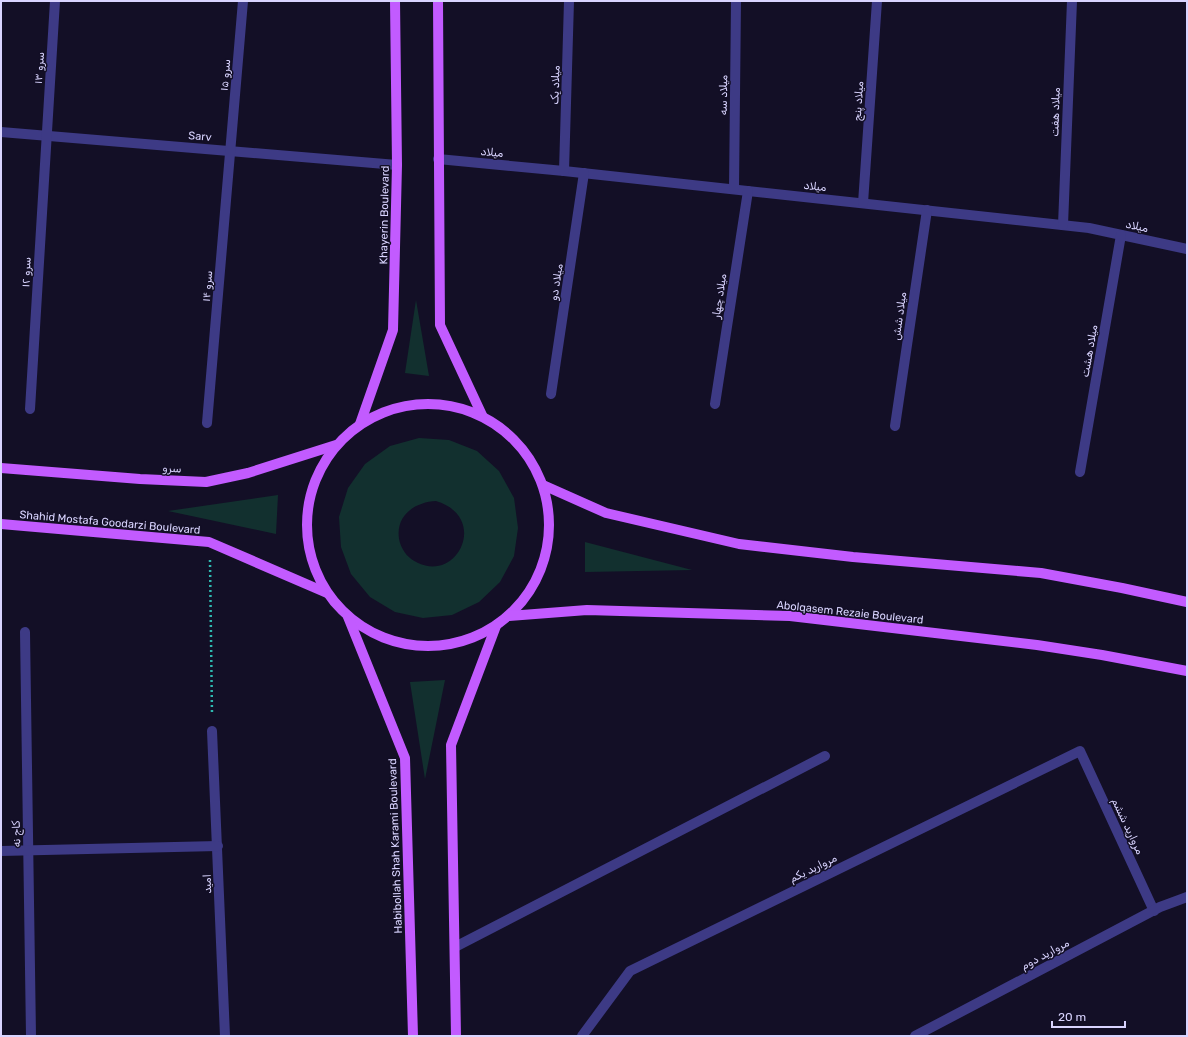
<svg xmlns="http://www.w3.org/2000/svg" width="1188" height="1037" viewBox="0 0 1188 1037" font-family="Rubik,Cairo,sans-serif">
<rect width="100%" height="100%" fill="#130f26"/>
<!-- green -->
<g fill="#12302f" fill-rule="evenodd">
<path d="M416,300L429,376L405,373Z"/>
<path d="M419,438L449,440L477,451L499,471L514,498L518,528L514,556L500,582L479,602L452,615L423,618L395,612L370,597L351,574L341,547L339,517L348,488L365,464L390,446ZM436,501C489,517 458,582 418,563C409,559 403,552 400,543C393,518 413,502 436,501Z"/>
<path d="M278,495L276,534L168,511Z"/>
<path d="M585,542L692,570L585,572Z"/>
<path d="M445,680L425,779L410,682Z"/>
</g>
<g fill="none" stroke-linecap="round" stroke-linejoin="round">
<!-- path -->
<path stroke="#2fb8b0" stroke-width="2.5" stroke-dasharray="2 3" stroke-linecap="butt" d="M210,560L212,715"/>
<!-- minor -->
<g stroke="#3d3a85" stroke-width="10">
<path d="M1,132L397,165"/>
<path d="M438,159L564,171L1089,228L1187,249"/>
<path d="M564,171L569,1"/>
<path d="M734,189L736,1"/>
<path d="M863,203L877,1"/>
<path d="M1063,225L1072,1"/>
<path d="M551,394L584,173"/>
<path d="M715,404L748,191"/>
<path d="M30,409L55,1"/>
<path d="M207,423L243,1"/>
<path d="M895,426L927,210"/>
<path d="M1080,472L1121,235"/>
<path d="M25,632L31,1036"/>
<path d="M212,731L225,1036"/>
<path d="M1,851L218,846"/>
<path d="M455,947L825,756"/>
<path d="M582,1036L630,971L1080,751L1154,911"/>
<path d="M915,1036L1160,907L1187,897"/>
</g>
<!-- major -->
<g stroke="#c25bff" stroke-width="10">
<path d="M438,1L440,325L482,415"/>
<circle cx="428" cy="525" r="121"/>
<path d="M360,424L393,330L397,165L395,1"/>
<path d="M1,468L140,479L206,482L248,473L336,445"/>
<path d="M543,485L606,513L739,544L853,557L1041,573L1122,588L1187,602"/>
<path d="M1,524L209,542L327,593"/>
<path d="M509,616L587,610L790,616L1037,645L1102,655L1187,671"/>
<path d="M348,617L405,758L413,1036"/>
<path d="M456,1036L451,745L496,626"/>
</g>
</g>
<g text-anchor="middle" stroke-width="3" stroke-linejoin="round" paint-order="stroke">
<!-- street labels -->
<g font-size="11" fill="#d9d4ff" stroke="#130f26">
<text transform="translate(39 68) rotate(-86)" y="4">سرو ۱۳</text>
<text transform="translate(225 75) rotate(-85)" y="4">سرو ۱۵</text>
<text transform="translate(555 85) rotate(-88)" y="4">میلاد یک</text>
<text transform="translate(723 95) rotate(-89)" y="4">میلاد سه</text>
<text transform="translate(858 101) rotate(-86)" y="4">میلاد پنج</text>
<text transform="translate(1055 112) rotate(-88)" y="4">میلاد هفت</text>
<text transform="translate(200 136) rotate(5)" y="4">Sarv</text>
<text transform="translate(492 152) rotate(5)" y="4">میلاد</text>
<text transform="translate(815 186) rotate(6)" y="4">میلاد</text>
<text transform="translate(384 215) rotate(-89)" y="4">Khayerin Boulevard</text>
<text transform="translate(1137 226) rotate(12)" y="4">میلاد</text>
<text transform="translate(26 272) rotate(-87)" y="4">سرو ۱۲</text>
<text transform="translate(556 282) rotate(-81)" y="4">میلاد دو</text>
<text transform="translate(207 286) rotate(-85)" y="4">سرو ۱۴</text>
<text transform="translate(719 296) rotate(-81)" y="4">میلاد چهار</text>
<text transform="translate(899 316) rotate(-82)" y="4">میلاد شش</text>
<text transform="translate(1089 351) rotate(-80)" y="4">میلاد هشت</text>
<text transform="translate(172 468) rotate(3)" y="4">سرو</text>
<text transform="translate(110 522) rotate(5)" y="4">Shahid Mostafa Goodarzi Boulevard</text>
<text transform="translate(850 612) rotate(6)" y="4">Abolqasem Rezaie Boulevard</text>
<text transform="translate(1128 826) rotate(65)" y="4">مروارید ششم</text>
<text transform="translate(16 834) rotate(-91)" y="4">کاج نه</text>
<text transform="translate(395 846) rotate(-92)" y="4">Habibollah Shah Karami Boulevard</text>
<text transform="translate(813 868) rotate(-26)" y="4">مروارید یکم</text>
<text transform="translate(207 884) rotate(-92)" y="4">امید</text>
<text transform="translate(1045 954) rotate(-28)" y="4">مروارید دوم</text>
</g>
</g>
<!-- border -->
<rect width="1188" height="1037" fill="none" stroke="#d9d4ff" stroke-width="4"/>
<!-- scale -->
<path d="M1052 1021v6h73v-6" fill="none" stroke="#d9d4ff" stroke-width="2"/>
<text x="1058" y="1021" font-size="12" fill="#d9d4ff" stroke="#130f26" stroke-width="3" paint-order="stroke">20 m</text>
</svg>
